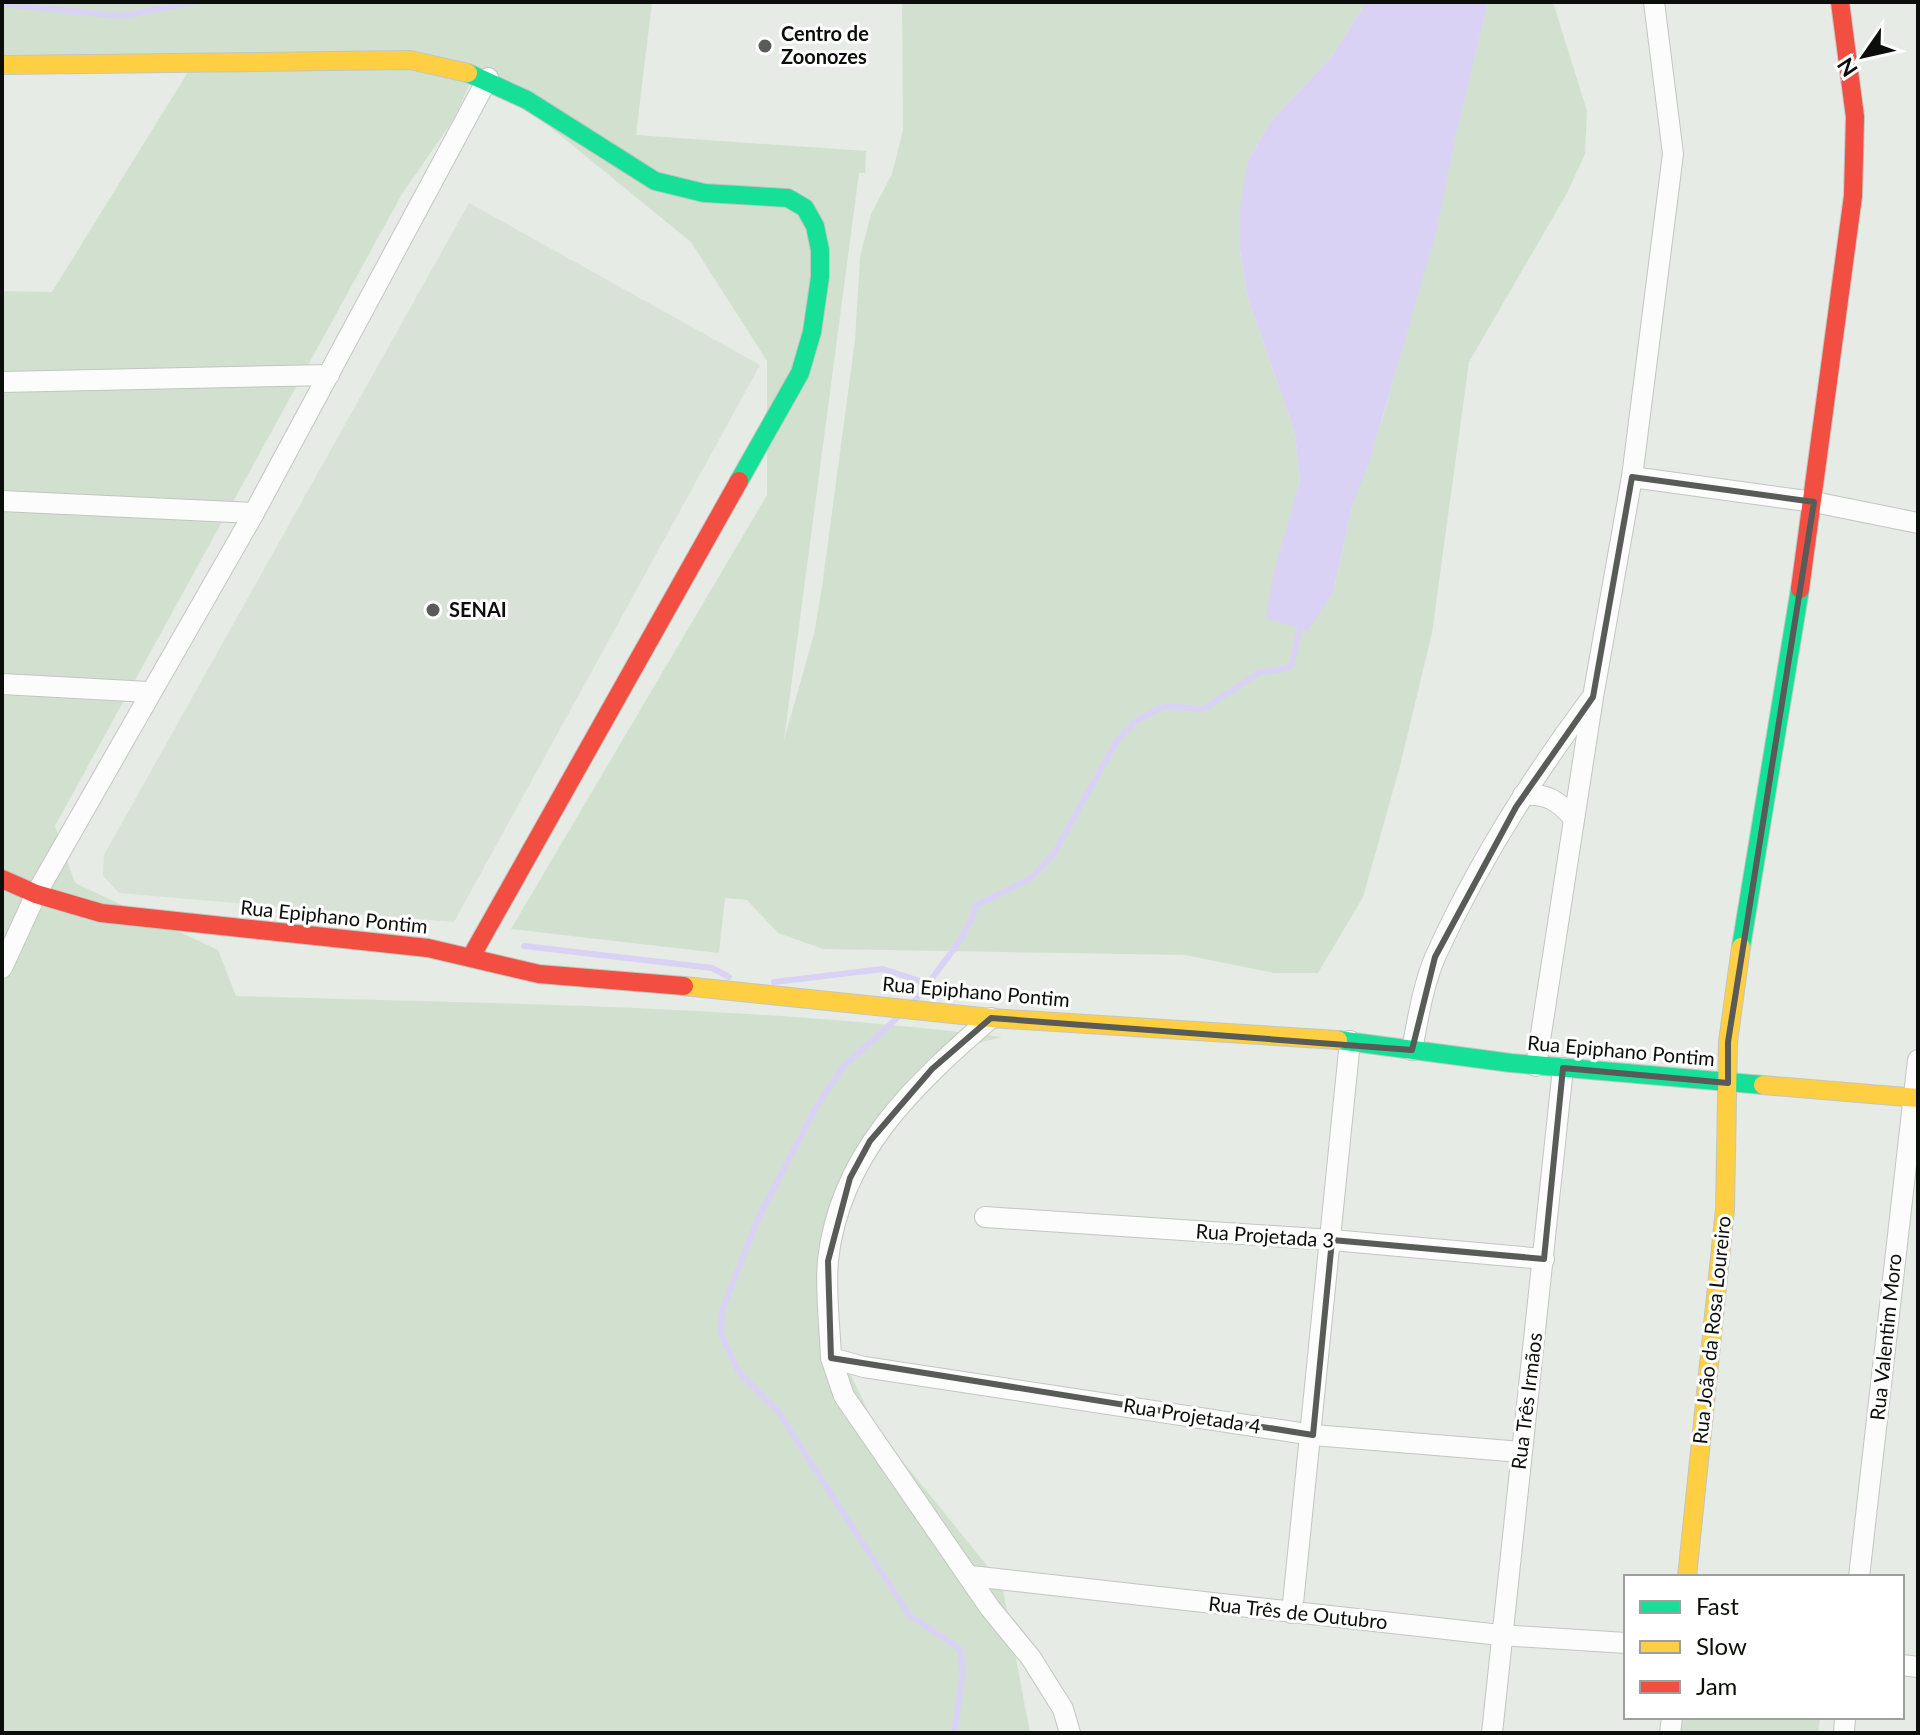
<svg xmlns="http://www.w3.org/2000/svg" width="1920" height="1735" viewBox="0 0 1920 1735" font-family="Lato,sans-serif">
<rect width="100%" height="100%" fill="#e6ebe5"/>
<!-- built -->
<path fill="#d8e2d6" d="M469,203L760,365L454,922L119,893L103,876L104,855Z"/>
<!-- green -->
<g fill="#d2e1cf">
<path d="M2,2H652L636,135L866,151L865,173H859L784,740L814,634L822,587L855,340L860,257L871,214L892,174L903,130L902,2H1366L1333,55L1271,121L1248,161L1240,251L1248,298L1295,433L1300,481L1289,527L1333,592L1353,503L1382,420L1418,289L1488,2H1553L1587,111L1585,154L1566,195L1469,362L1432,633L1400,766L1363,897L1318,973H1274L1185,955L823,949L778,933L747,900L725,898L719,953L511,929L767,495V361L691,242L528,109L472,79L454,119L402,194L55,826L75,883L218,950L236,996C492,1004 749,1005 1002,1037L939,1053L832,1219L840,1353L878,1431L1002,1584L1030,1733H2V291L52,292L196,59L2,64Z"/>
<path d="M1682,1717H1820L1818,1733H1680Z"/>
</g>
<!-- water -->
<path fill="#d9d2f4" d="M1366,2H1488L1454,143L1437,230L1369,463L1353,503L1333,592L1308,631L1266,618L1274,571L1300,481L1295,433L1248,298L1240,251V207L1248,161L1271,121L1333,55Z"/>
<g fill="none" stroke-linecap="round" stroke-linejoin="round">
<!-- stream -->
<g stroke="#d9d2f4" stroke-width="6">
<path d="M2,4L121,16L196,2"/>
<path d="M524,946L712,968L729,977"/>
<path d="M774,982L883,969L929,984"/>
<path d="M914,1002L957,945L973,917L975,906L1031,878L1053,855L1118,739L1136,721L1164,706L1204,709L1260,672L1286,669L1292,664L1301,623"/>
<path d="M897,1018L843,1067L815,1109L758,1219L722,1311L721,1334L738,1371L777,1410L909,1615L960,1649L963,1673L954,1733"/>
</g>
<defs>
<g id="street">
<path d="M2,382L329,375"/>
<path d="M1632,477L1814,502L1918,523"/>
<path d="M2,501L254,513"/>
<path d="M2,684L149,692"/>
<path d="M1523,795C1547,793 1559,801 1574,819"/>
<path d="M2,968L36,894L254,513L488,78"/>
<path d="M1412,1050C1418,1018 1423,985 1436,955C1477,865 1531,779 1590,700"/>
<path d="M1536,1066L1593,697L1632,477L1673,154L1654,2"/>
<path d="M985,1217L1332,1240L1544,1259"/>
<path d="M831,1358C830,1327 825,1292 828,1260C840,1153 914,1085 991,1018"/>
<path d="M971,1576L1500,1635L1626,1643"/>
<path d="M1859,1577L1918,1060"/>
<path d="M1292,1613L1350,1041"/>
<path d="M1902,1665L1918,1667"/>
<path d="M1070,1733L1063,1709L1031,1658L990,1608L844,1396L831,1358L864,1367L1313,1435L1521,1452"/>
<path d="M1492,1733L1563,1068"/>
<path d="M1670,1733L1672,1717"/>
<path d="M1844,1733L1845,1717"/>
</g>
<g id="fast">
<path d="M468,73L527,100L655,181L704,193L788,198L805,208L815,226L820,250V277L812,332L800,373L739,481"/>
<path d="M1741,947L1800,589"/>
<path d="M1338,1040L1511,1063L1763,1085"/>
</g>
<g id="slow">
<path d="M2,65L410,60L468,73"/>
<path d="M684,986L991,1018L1338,1040"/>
<path d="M1763,1085L1918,1098"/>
<path d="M1687,1577L1725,1209L1728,1042L1741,947"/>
</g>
<g id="jam">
<path d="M1800,589L1853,196L1855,117L1840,2"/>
<path d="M2,879L36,894L101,913L428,948L539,974L684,986"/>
<path d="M471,957L739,481"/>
</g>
</defs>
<!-- street casing -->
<use href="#street" stroke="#c2c6c1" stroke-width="22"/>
<!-- fast casing -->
<use href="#fast" stroke="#c2c6c1" stroke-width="20"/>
<!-- slow casing -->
<use href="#slow" stroke="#c2c6c1" stroke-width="20"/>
<!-- jam casing -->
<use href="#jam" stroke="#c2c6c1" stroke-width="20"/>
<!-- street -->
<use href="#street" stroke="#fbfcfb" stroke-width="20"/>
<!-- fast -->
<use href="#fast" stroke="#16e098" stroke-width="18"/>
<!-- slow -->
<use href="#slow" stroke="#ffcf43" stroke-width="18"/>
<!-- jam -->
<use href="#jam" stroke="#f24e42" stroke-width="18"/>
</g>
<!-- marked area -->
<path fill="none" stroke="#585b57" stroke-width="6" stroke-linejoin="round" d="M1632,477L1814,502L1728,1042V1083L1563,1068L1544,1259L1332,1240L1313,1435L831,1358L828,1261L850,1178L870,1141L932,1069L991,1018L1412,1050L1435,957L1516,807L1593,697Z"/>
<!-- markers -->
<g fill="#585b57" stroke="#fff" stroke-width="3">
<circle cx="765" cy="46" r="8"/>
<circle cx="433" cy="610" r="8"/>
</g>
<g text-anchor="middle" stroke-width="6" stroke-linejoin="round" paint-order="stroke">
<!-- poi labels -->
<g font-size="20" font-weight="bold" fill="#0b0e0a" stroke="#fff" text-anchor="start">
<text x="781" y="41">Centro de<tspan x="781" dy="23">Zoonozes</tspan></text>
<text x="449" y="617">SENAI</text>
</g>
<!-- street labels -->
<g font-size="20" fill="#0b0e0a" stroke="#fff">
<text transform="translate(334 917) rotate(6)" y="7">Rua Epiphano Pontim</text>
<text transform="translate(976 992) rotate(5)" y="7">Rua Epiphano Pontim</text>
<text transform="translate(1621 1051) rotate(5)" y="7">Rua Epiphano Pontim</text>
<text transform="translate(1265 1236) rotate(4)" y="7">Rua Projetada 3</text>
<text transform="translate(1712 1330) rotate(-84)" y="7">Rua João da Rosa Loureiro</text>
<text transform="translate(1886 1337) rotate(-84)" y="7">Rua Valentim Moro</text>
<text transform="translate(1527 1401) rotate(-83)" y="7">Rua Três Irmãos</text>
<text transform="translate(1192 1416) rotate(9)" y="7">Rua Projetada 4</text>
<text transform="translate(1298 1613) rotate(6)" y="7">Rua Três de Outubro</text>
</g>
</g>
<!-- border -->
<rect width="1920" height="1735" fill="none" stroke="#0b0e0a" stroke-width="8"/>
<!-- legend -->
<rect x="1624" y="1575" width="280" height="144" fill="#ffffff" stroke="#9d9f9d" stroke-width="2"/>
<rect x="1640" y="1601" width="40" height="12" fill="#16e098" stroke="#9d9f9d" stroke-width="2"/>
<text x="1696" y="1615" font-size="24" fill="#0b0e0a">Fast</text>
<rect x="1640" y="1641" width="40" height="12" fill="#ffcf43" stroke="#9d9f9d" stroke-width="2"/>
<text x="1696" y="1655" font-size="24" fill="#0b0e0a">Slow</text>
<rect x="1640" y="1681" width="40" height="12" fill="#f24e42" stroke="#9d9f9d" stroke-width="2"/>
<text x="1696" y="1695" font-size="24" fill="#0b0e0a">Jam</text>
<!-- north arrow -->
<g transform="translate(1864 56) rotate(236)" stroke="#ffffff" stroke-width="6" paint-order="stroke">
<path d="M0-6L14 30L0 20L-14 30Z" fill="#0b0e0a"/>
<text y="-12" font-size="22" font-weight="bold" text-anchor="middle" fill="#0b0e0a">N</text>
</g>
</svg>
